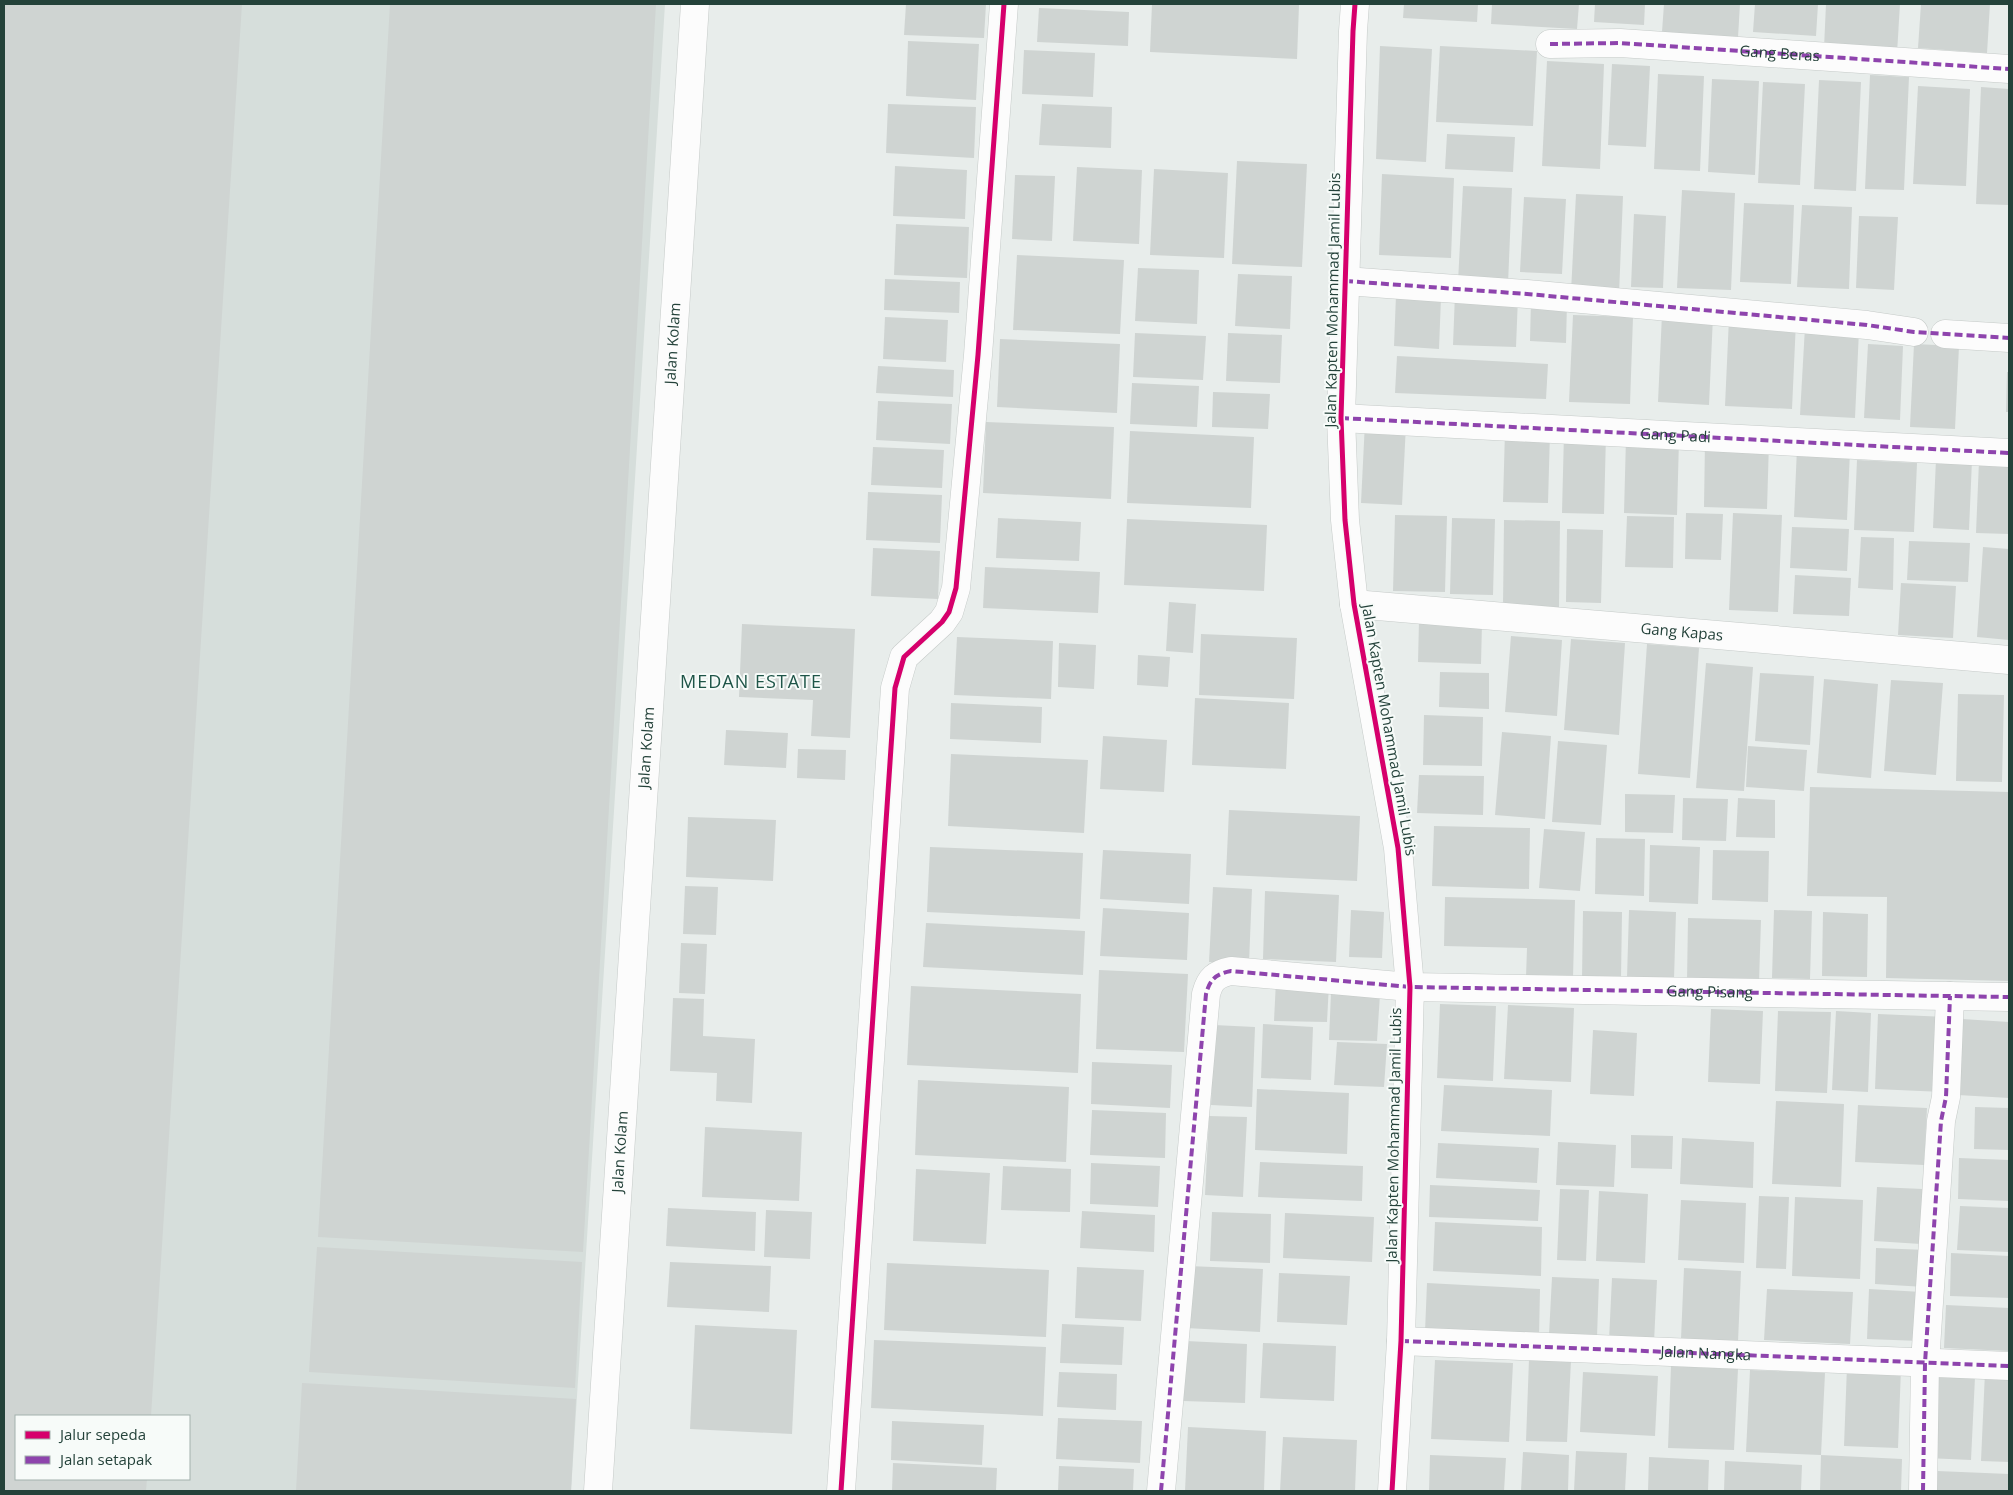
<svg xmlns="http://www.w3.org/2000/svg" width="2013" height="1495" viewBox="0 0 2013 1495" font-family="'Open Sans',sans-serif">
<rect width="100%" height="100%" fill="#e8edeb"/>
<!-- built -->
<path fill="#d6dedb" fill-rule="evenodd" d="M4,4H665L571,1491H4ZM16,1416H189V1479H16Z"/>
<!-- building -->
<g fill="#cfd4d2">
<path d="M4,4H242L151,1416H16V1479H147L146,1491H4Z"/>
<path d="M390,4H656L583,1252L318,1237Z"/>
<path d="M906,4H986L984,38L904,35Z"/>
<path d="M1152,4L1299,5L1297,59L1150,52Z"/>
<path d="M1404,4H1478L1477,22L1403,18Z"/>
<path d="M1492,4H1579L1577,29L1491,24Z"/>
<path d="M1595,4H1645L1644,25L1594,22Z"/>
<path d="M1664,4H1740L1738,37L1662,32Z"/>
<path d="M1755,4H1818L1816,36L1753,32Z"/>
<path d="M1826,4H1900L1897,53L1824,48Z"/>
<path d="M1921,4H1990L1987,53L1918,48Z"/>
<path d="M1039,8L1129,12L1128,46L1037,42Z"/>
<path d="M908,41L979,44L976,100L906,96Z"/>
<path d="M1380,46L1432,49L1426,162L1376,159Z"/>
<path d="M1440,46L1537,51L1533,126L1436,122Z"/>
<path d="M1024,50L1095,53L1093,97L1022,94Z"/>
<path d="M1547,61L1604,64L1600,169L1542,166Z"/>
<path d="M1612,64L1650,66L1646,147L1608,145Z"/>
<path d="M1658,74L1704,76L1700,171L1654,169Z"/>
<path d="M1870,75L1909,77L1904,190L1865,189Z"/>
<path d="M1712,79L1759,81L1755,175L1708,172Z"/>
<path d="M1819,80L1861,82L1856,191L1814,189Z"/>
<path d="M1763,82L1805,84L1800,185L1758,183Z"/>
<path d="M1918,86L1970,89L1966,186L1913,184Z"/>
<path d="M1981,87L2009,89V205L1976,204Z"/>
<path d="M888,104L976,107L974,158L886,153Z"/>
<path d="M1042,104L1112,107L1111,148L1039,145Z"/>
<path d="M1447,134L1515,137L1513,172L1445,169Z"/>
<path d="M1237,161L1307,164L1302,267L1232,264Z"/>
<path d="M895,166L967,170L965,219L893,216Z"/>
<path d="M1077,167L1142,170L1139,244L1073,241Z"/>
<path d="M1154,169L1228,173L1224,258L1150,255Z"/>
<path d="M1382,174L1454,178L1451,258L1379,255Z"/>
<path d="M1015,175L1055,176L1052,241L1012,239Z"/>
<path d="M1463,186L1512,188L1508,284L1458,282Z"/>
<path d="M1682,190L1735,193L1731,290L1677,288Z"/>
<path d="M1576,194L1623,196L1619,294L1571,292Z"/>
<path d="M1524,197L1566,199L1562,274L1520,272Z"/>
<path d="M1744,203L1794,205L1791,284L1740,282Z"/>
<path d="M1802,205L1852,207L1849,289L1797,287Z"/>
<path d="M1634,214L1666,216L1663,288L1631,287Z"/>
<path d="M1859,216L1898,217L1894,290L1856,288Z"/>
<path d="M896,224L969,227L967,278L894,275Z"/>
<path d="M1017,255L1124,260L1120,334L1013,330Z"/>
<path d="M1138,268L1199,270L1197,324L1135,321Z"/>
<path d="M1238,274L1292,276L1290,329L1235,326Z"/>
<path d="M885,279L960,282L959,313L884,310Z"/>
<path d="M1455,294L1518,297L1516,347L1453,345Z"/>
<path d="M1396,295L1441,297L1439,349L1394,346Z"/>
<path d="M1531,301L1567,302L1566,343L1530,341Z"/>
<path d="M1662,314L1713,316L1709,405L1658,402Z"/>
<path d="M1573,315L1633,317L1630,404L1569,402Z"/>
<path d="M885,317L948,320L946,362L883,359Z"/>
<path d="M1729,318L1796,321L1792,409L1725,406Z"/>
<path d="M1805,327L1859,330L1855,418L1800,415Z"/>
<path d="M1135,333L1206,336L1203,380L1133,377Z"/>
<path d="M1228,333L1282,335L1280,383L1226,381Z"/>
<path d="M1000,339L1120,344L1117,413L997,407Z"/>
<path d="M1868,344L1903,346L1900,420L1864,418Z"/>
<path d="M1914,344L1959,346L1955,429L1910,427Z"/>
<path d="M1397,356L1548,364L1546,399L1395,393Z"/>
<path d="M878,366L954,370L953,397L876,393Z"/>
<path d="M2007,372H2009V412H2006Z"/>
<path d="M1132,383L1199,386L1197,427L1130,424Z"/>
<path d="M1213,392L1270,394L1268,429L1212,427Z"/>
<path d="M878,401L952,404L950,444L876,440Z"/>
<path d="M986,422L1114,427L1111,499L983,493Z"/>
<path d="M1365,422L1406,424L1402,505L1361,503Z"/>
<path d="M1130,431L1254,437L1251,508L1127,503Z"/>
<path d="M1505,431L1550,432L1548,503L1503,502Z"/>
<path d="M1564,433L1606,434L1604,514L1562,513Z"/>
<path d="M1626,438L1679,439L1677,515L1624,513Z"/>
<path d="M1705,441L1769,442L1767,509L1704,507Z"/>
<path d="M873,447L944,450L942,488L871,485Z"/>
<path d="M1797,448L1850,451L1847,520L1794,517Z"/>
<path d="M1936,459L1972,460L1969,530L1933,528Z"/>
<path d="M1857,460L1917,463L1914,532L1854,530Z"/>
<path d="M1979,461L2009,462V534L1976,533Z"/>
<path d="M868,492L942,495L940,543L866,540Z"/>
<path d="M1686,513L1723,514L1721,560L1685,559Z"/>
<path d="M1733,513L1782,515L1778,612L1729,610Z"/>
<path d="M1395,515L1447,516L1445,592L1393,591Z"/>
<path d="M1627,516L1674,517L1673,568L1625,567Z"/>
<path d="M998,518L1081,522L1079,561L996,558Z"/>
<path d="M1452,518L1495,519L1493,595L1450,594Z"/>
<path d="M1127,519L1267,525L1264,591L1124,585Z"/>
<path d="M1504,520L1560,521L1559,607L1503,606Z"/>
<path d="M1792,527L1849,529L1847,571L1790,568Z"/>
<path d="M1567,529L1603,530L1601,603L1566,602Z"/>
<path d="M1861,537L1894,538L1893,590L1858,588Z"/>
<path d="M1909,541L1970,543L1968,582L1907,580Z"/>
<path d="M1983,547L2009,549V640L1977,637Z"/>
<path d="M873,548L940,551L938,599L871,596Z"/>
<path d="M985,567L1100,572L1098,613L983,608Z"/>
<path d="M1795,575L1851,578L1849,616L1793,614Z"/>
<path d="M1901,583L1956,586L1953,638L1898,635Z"/>
<path d="M1169,602L1196,604L1193,653L1166,651Z"/>
<path d="M1419,621L1482,623L1481,664L1418,662Z"/>
<path d="M742,624L855,629L850,738L811,736L813,700L739,697Z"/>
<path d="M1201,634L1297,638L1294,699L1199,695Z"/>
<path d="M1511,636L1562,640L1557,716L1505,712Z"/>
<path d="M957,637L1053,641L1051,699L954,695Z"/>
<path d="M1571,639L1625,643L1619,735L1564,730Z"/>
<path d="M1059,643L1096,645L1094,689L1058,687Z"/>
<path d="M1647,644L1699,648L1690,778L1638,774Z"/>
<path d="M1138,655L1170,657L1168,687L1137,685Z"/>
<path d="M1706,663L1753,667L1744,791L1696,788Z"/>
<path d="M1440,672L1489,673V709L1439,707Z"/>
<path d="M1760,673L1814,676L1810,745L1755,741Z"/>
<path d="M1824,679L1878,684L1871,778L1817,773Z"/>
<path d="M1891,680L1943,683L1936,775L1884,771Z"/>
<path d="M1958,694L2004,695L2002,782L1956,781Z"/>
<path d="M1195,698L1289,703L1286,769L1192,765Z"/>
<path d="M951,703L1042,707L1041,743L950,739Z"/>
<path d="M1424,715L1483,717L1482,766L1423,765Z"/>
<path d="M726,730L788,733L786,768L724,765Z"/>
<path d="M1502,732L1551,736L1545,819L1495,815Z"/>
<path d="M1103,736L1167,740L1164,792L1100,789Z"/>
<path d="M1558,741L1607,745L1601,825L1552,822Z"/>
<path d="M1748,746L1807,750L1804,791L1746,787Z"/>
<path d="M798,749L846,750L845,780L797,778Z"/>
<path d="M951,754L1088,760L1084,833L948,826Z"/>
<path d="M1419,775L1484,776L1483,815L1417,813Z"/>
<path d="M1810,787L2009,792V981L1886,978L1887,897L1807,896Z"/>
<path d="M1625,794L1675,795L1673,833L1625,832Z"/>
<path d="M1683,798L1728,799L1726,841L1682,840Z"/>
<path d="M1738,798L1775,800V838L1736,837Z"/>
<path d="M1229,810L1360,816L1357,881L1226,875Z"/>
<path d="M688,817L776,820L773,881L686,877Z"/>
<path d="M1434,826L1530,828L1529,889L1432,886Z"/>
<path d="M1544,829L1585,832L1580,891L1539,888Z"/>
<path d="M1596,838L1645,839L1644,896L1595,894Z"/>
<path d="M1650,845L1700,847L1698,904L1649,902Z"/>
<path d="M930,847L1083,853L1080,919L927,912Z"/>
<path d="M1103,850L1191,854L1189,904L1100,899Z"/>
<path d="M1713,850L1769,851L1768,902L1712,900Z"/>
<path d="M685,886L718,887L716,935L683,934Z"/>
<path d="M1213,887L1252,889L1249,963L1209,962Z"/>
<path d="M1265,891L1339,895L1336,962L1263,959Z"/>
<path d="M1445,897L1575,900L1573,978L1526,977L1527,948L1444,946Z"/>
<path d="M1103,908L1189,913L1187,960L1100,956Z"/>
<path d="M1351,910L1384,912L1382,958L1349,957Z"/>
<path d="M1629,910L1676,912L1674,979L1627,978Z"/>
<path d="M1774,910L1812,911L1810,979L1772,978Z"/>
<path d="M1583,911L1622,912L1621,979H1582Z"/>
<path d="M1823,912L1868,914L1867,977L1822,976Z"/>
<path d="M1688,918L1761,920L1759,982L1687,981Z"/>
<path d="M926,923L1085,931L1083,975L923,967Z"/>
<path d="M681,943L707,944L705,994L679,993Z"/>
<path d="M1099,970L1188,974L1184,1052L1096,1049Z"/>
<path d="M1276,981L1329,984L1327,1022L1274,1021Z"/>
<path d="M911,986L1081,994L1078,1073L907,1065Z"/>
<path d="M1331,993L1380,994L1377,1041L1329,1040Z"/>
<path d="M673,998L704,999L703,1036L755,1039L752,1103L716,1101L717,1073L670,1071Z"/>
<path d="M1440,1004L1496,1006L1493,1081L1437,1078Z"/>
<path d="M1508,1005L1574,1008L1571,1082L1504,1079Z"/>
<path d="M1711,1009L1763,1011L1760,1084L1708,1082Z"/>
<path d="M1778,1011L1831,1012L1827,1093L1775,1091Z"/>
<path d="M1836,1011L1871,1013L1868,1092L1832,1090Z"/>
<path d="M1878,1014L1947,1017L1943,1092L1875,1089Z"/>
<path d="M1962,1019L2009,1022V1098L1958,1095Z"/>
<path d="M1263,1024L1313,1027L1311,1080L1261,1078Z"/>
<path d="M1214,1025L1255,1027L1252,1107L1211,1105Z"/>
<path d="M1593,1030L1637,1033L1634,1096L1590,1094Z"/>
<path d="M1337,1042L1387,1044L1384,1087L1334,1085Z"/>
<path d="M1092,1062L1172,1065L1170,1108L1091,1104Z"/>
<path d="M918,1080L1069,1087L1066,1162L915,1155Z"/>
<path d="M1444,1085L1552,1090L1550,1136L1441,1131Z"/>
<path d="M1257,1089L1349,1093L1347,1154L1255,1150Z"/>
<path d="M1776,1101L1844,1104L1841,1187L1772,1184Z"/>
<path d="M1858,1105L1927,1108L1924,1165L1855,1162Z"/>
<path d="M1975,1107L2009,1108V1150L1974,1149Z"/>
<path d="M1092,1110L1166,1113L1165,1158L1090,1155Z"/>
<path d="M1209,1116L1247,1117L1243,1197L1205,1195Z"/>
<path d="M705,1127L802,1132L799,1201L702,1197Z"/>
<path d="M1631,1135L1673,1136L1672,1169L1631,1168Z"/>
<path d="M1682,1138L1754,1142L1753,1188L1680,1184Z"/>
<path d="M1558,1142L1616,1145L1614,1187L1556,1185Z"/>
<path d="M1438,1143L1539,1148L1537,1183L1436,1178Z"/>
<path d="M1959,1158L2009,1160V1201L1958,1199Z"/>
<path d="M1260,1162L1363,1166L1362,1201L1258,1197Z"/>
<path d="M1091,1163L1160,1166L1158,1207L1090,1204Z"/>
<path d="M1003,1166L1071,1169L1070,1212L1001,1210Z"/>
<path d="M916,1169L990,1173L986,1244L913,1241Z"/>
<path d="M1430,1185L1540,1190L1538,1221L1429,1217Z"/>
<path d="M1877,1187L1923,1189L1921,1244L1874,1241Z"/>
<path d="M1560,1189L1589,1190L1586,1261L1557,1260Z"/>
<path d="M1599,1191L1648,1194L1645,1263L1596,1261Z"/>
<path d="M1759,1196L1789,1197L1786,1269L1756,1268Z"/>
<path d="M1795,1197L1863,1200L1860,1279L1792,1276Z"/>
<path d="M1681,1200L1746,1203L1744,1263L1678,1260Z"/>
<path d="M1960,1206L2009,1208V1252L1957,1250Z"/>
<path d="M668,1208L756,1212L755,1251L666,1246Z"/>
<path d="M766,1210L812,1212L810,1259L764,1257Z"/>
<path d="M1082,1211L1155,1215L1154,1252L1080,1248Z"/>
<path d="M1212,1212L1271,1214L1270,1263L1210,1261Z"/>
<path d="M1285,1213L1374,1217L1372,1262L1283,1258Z"/>
<path d="M1435,1222L1542,1227L1541,1276L1433,1271Z"/>
<path d="M317,1247L582,1262L575,1388L309,1372Z"/>
<path d="M1876,1248L1927,1250L1925,1287L1875,1284Z"/>
<path d="M1951,1253L2009,1256V1298L1950,1296Z"/>
<path d="M670,1262L771,1266L769,1312L667,1307Z"/>
<path d="M887,1263L1049,1270L1046,1337L884,1330Z"/>
<path d="M1188,1266L1263,1269L1260,1332L1186,1328Z"/>
<path d="M1077,1267L1144,1270L1141,1321L1075,1318Z"/>
<path d="M1684,1268L1741,1271L1738,1342L1681,1339Z"/>
<path d="M1279,1273L1350,1276L1347,1325L1277,1322Z"/>
<path d="M1552,1277L1599,1279L1597,1337L1549,1335Z"/>
<path d="M1612,1278L1657,1280L1654,1342L1609,1340Z"/>
<path d="M1427,1283L1540,1289L1539,1337L1425,1332Z"/>
<path d="M1767,1289L1853,1292L1850,1344L1764,1340Z"/>
<path d="M1869,1289L1922,1292L1920,1341L1867,1339Z"/>
<path d="M1946,1305L2009,1308V1351L1944,1348Z"/>
<path d="M1062,1324L1124,1327L1122,1365L1060,1363Z"/>
<path d="M695,1325L797,1330L792,1434L690,1429Z"/>
<path d="M874,1340L1046,1347L1043,1416L871,1408Z"/>
<path d="M1186,1341L1247,1344L1245,1403L1183,1401Z"/>
<path d="M1263,1343L1336,1346L1334,1401L1260,1398Z"/>
<path d="M1529,1359L1571,1360L1567,1442L1526,1441Z"/>
<path d="M1435,1360L1513,1363L1509,1442L1431,1439Z"/>
<path d="M1671,1366L1738,1369L1734,1450L1668,1448Z"/>
<path d="M1847,1366L1901,1368L1898,1448L1844,1446Z"/>
<path d="M1750,1370L1825,1373L1821,1455L1746,1452Z"/>
<path d="M1059,1372L1117,1374L1116,1410L1057,1407Z"/>
<path d="M1583,1372L1658,1376L1655,1436L1580,1432Z"/>
<path d="M1985,1372L2009,1373V1462L1981,1461Z"/>
<path d="M1931,1375L1975,1377L1971,1460L1927,1458Z"/>
<path d="M302,1383L576,1399L571,1491H296Z"/>
<path d="M1058,1418L1142,1421L1140,1463L1056,1459Z"/>
<path d="M892,1421L984,1425L982,1465L891,1460Z"/>
<path d="M1188,1427L1266,1431L1264,1491H1185Z"/>
<path d="M1283,1437L1357,1440L1355,1491H1280Z"/>
<path d="M1576,1451L1627,1453L1625,1491H1574Z"/>
<path d="M1523,1452L1569,1455L1568,1491H1521Z"/>
<path d="M1430,1455L1506,1458L1504,1491H1429Z"/>
<path d="M1821,1455L1902,1459L1901,1491H1820Z"/>
<path d="M1649,1457L1709,1460L1708,1491H1648Z"/>
<path d="M1725,1461L1802,1465L1801,1491H1724Z"/>
<path d="M893,1463L997,1468L996,1491H892Z"/>
<path d="M1059,1466L1134,1469L1133,1491H1058Z"/>
<path d="M1937,1471L2009,1474V1491H1936Z"/>
</g>
<g fill="none" stroke-linecap="round" stroke-linejoin="round">
<defs>
<g id="minor">
<path d="M1355,4L1353,31L1341,418L1345,520L1354,604L1398,848L1410,987L1401,1341L1392,1491"/>
<path d="M1550,44L1620,43L2009,69"/>
<path d="M1345,281L1527,294L1867,325L1914,332"/>
<path d="M1945,334L2009,338"/>
<path id="s1" d="M1341,418L2009,453"/>
<path id="s2" d="M1354,604L2009,660"/>
<path id="s3" d="M1401,1341L2009,1366"/>
<path id="s4" d="M598,1491L695,4"/>
<path d="M841,1491L895,688L904,657L942,622L949,612L956,588L978,355L1004,4"/>
<path id="s5" d="M1161,1491L1206,994C1210,979 1216,974 1231,971L1410,987L2009,997"/>
<path d="M1923,1491L1925,1363L1941,1121L1946,1097L1950,996"/>
</g>
</defs>
<!-- minor casing -->
<use href="#minor" stroke="#c5cac8" stroke-width="29"/>
<!-- minor -->
<use href="#minor" stroke="#fcfcfc" stroke-width="28"/>
<!-- quiet -->
<g stroke="#8e44ad" stroke-width="4" stroke-dasharray="8 4" stroke-linecap="butt">
<path id="s6" d="M1550,44L1620,43L2009,69"/>
<path d="M1345,281L1527,294L1867,325L1914,332L2009,338"/>
<path d="M1341,418L2009,453"/>
<path d="M1401,1341L2009,1366"/>
<path d="M1161,1491L1206,994C1210,979 1216,974 1231,971L1410,987L2009,997"/>
<path d="M1923,1491L1925,1363L1941,1121L1946,1097L1950,996"/>
</g>
<defs>
<g id="cycleway">
<path d="M1355,4L1353,31L1341,418L1345,520L1354,604L1398,848L1410,987L1401,1341L1392,1491"/>
<path d="M841,1491L895,688L904,657L942,622L949,612L956,588L978,355L1004,4"/>
</g>
</defs>
<!-- cycleway casing -->
<use href="#cycleway" stroke="#f7fbf9" stroke-width="8"/>
<!-- cycleway -->
<use href="#cycleway" stroke="#d6006c" stroke-width="5"/>
</g>
<g text-anchor="middle" stroke-width="4" stroke-linejoin="round" paint-order="stroke">
<!-- street labels -->
<g font-size="15" fill="#24423a" stroke="#f7fbf9">
<text dy="5" stroke="none"><textPath href="#s6" startOffset="230">Gang Beras</textPath></text>
<text transform="translate(1333 300) rotate(-89)" y="5">Jalan Kapten Mohammad Jamil Lubis</text>
<text dy="5" stroke="none"><textPath href="#s4" startOffset="1150">Jalan Kolam</textPath></text>
<text dy="5" stroke="none"><textPath href="#s1" startOffset="335">Gang Padi</textPath></text>
<text dy="5" stroke="none"><textPath href="#s2" startOffset="329">Gang Kapas</textPath></text>
<text transform="translate(1389 730) rotate(80)" y="5">Jalan Kapten Mohammad Jamil Lubis</text>
<text dy="5" stroke="none"><textPath href="#s4" startOffset="745">Jalan Kolam</textPath></text>
<text dy="5" stroke="none"><textPath href="#s5" startOffset="1015">Gang Pisang</textPath></text>
<text transform="translate(1394 1135) rotate(-89)" y="5">Jalan Kapten Mohammad Jamil Lubis</text>
<text dy="5" stroke="none"><textPath href="#s4" startOffset="340">Jalan Kolam</textPath></text>
<text dy="5" stroke="none"><textPath href="#s3" startOffset="305">Jalan Nangka</textPath></text>
</g>
<!-- quarter labels -->
<g font-size="18" letter-spacing="1" fill="#1f5548" stroke="#f7fbf9">
<text x="751" y="688">MEDAN ESTATE</text>
</g>
</g>
<!-- border -->
<rect width="2013" height="1495" fill="none" stroke="#24423a" stroke-width="10"/>
<!-- legend -->
<rect x="15" y="1415" width="175" height="65" fill="#f7fbf9" stroke="#a3b1ad"/>
<rect x="25" y="1431" width="25" height="8" fill="#d6006c" stroke="#a3b1ad"/>
<text x="60" y="1440" font-size="15" fill="#24423a">Jalur sepeda</text>
<rect x="25" y="1456" width="25" height="8" fill="#8e44ad" stroke="#a3b1ad"/>
<text x="60" y="1465" font-size="15" fill="#24423a">Jalan setapak</text>
</svg>
